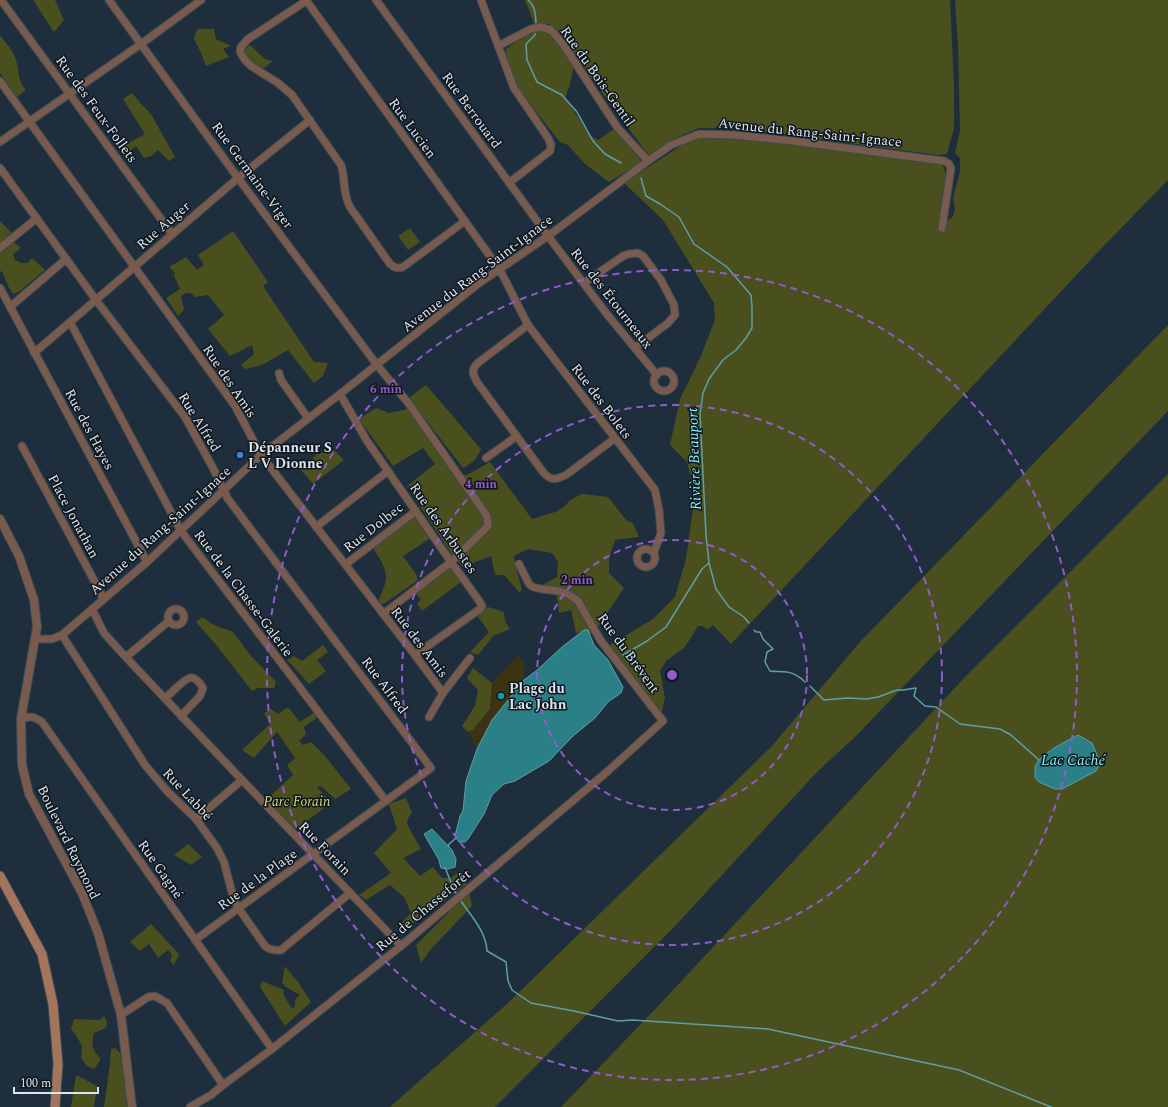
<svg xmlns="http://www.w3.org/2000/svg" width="1168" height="1107" viewBox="0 0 1168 1107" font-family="Spectral,serif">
<rect width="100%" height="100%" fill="#1e2e3c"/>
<!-- green -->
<g fill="#4a4f1e">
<path d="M33,0H55L64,20L54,32Z"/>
<path d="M525,0H950L954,85V128L947,154L938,155L737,128H699L671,140L651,158L643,148L556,30L549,24L535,26Z"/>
<path d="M955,0H1168V180L1097,253L731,644L713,625L707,630L703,626H698L685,647L666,661L660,671L665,698L661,715L608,646L653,619L675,597L686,559L695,493L687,462L670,445L680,399L700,358L715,320L714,303L663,220L624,183L699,134L735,135L941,162C943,166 946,172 946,177C948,192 935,208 945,221L952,218L955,210L953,198L960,172V158L955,153L960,131L958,45Z"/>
<path d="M542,28L549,32L574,66L569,87L565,98L591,136L598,140L617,127L642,162L609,182L585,164L568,145L560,142L521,93L510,69L506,55V49L529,33Z"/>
<path d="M197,29H214L216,39L231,46L223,49L229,57L206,66L201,53L194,39Z"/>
<path d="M0,35C5,42 12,49 15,57C20,70 16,78 26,90L17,97L0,73Z"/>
<path d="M250,45L265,59L273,61L264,68L255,66L241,51Z"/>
<path d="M132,93L143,106L151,114L175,157L169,161L158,150L151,156L144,158L136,146L128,152L125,145L145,134L123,99Z"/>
<path d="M0,221L12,233L7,236L21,248L13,254L15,260L21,263H28L32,258L45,270L20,291L13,294L9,288L2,271L0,272Z"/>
<path d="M410,228L420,242L408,250L398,236Z"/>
<path d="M233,231L268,282L263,286L314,362L328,363L323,376L314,383L288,350L262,365L245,369L241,365L254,354L252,345L230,356L208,329L224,315L208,295L195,297L191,293H186L181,296L184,310L178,316L166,298L180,289L174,276L175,273L169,267L186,257L197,270L204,265L198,255Z"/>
<path d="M1168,325V411L856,736L816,773L676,925L495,1107H390L509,1002L771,747L860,642Z"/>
<path d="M426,385L481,449C477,459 472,463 463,468L409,398Z"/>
<path d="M376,408L389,413L408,409L458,475H467L490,462L532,519L555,512L564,507L570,500L582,494L608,497L627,521L633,523L639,537L615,540L609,558V573L624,588L593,634L582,632L576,633L571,610L559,613C557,594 560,595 542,585L557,577L558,562L552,553L528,549L514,556L515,564L522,589L520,593L504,575H495L491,556L463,567L453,556L407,486L435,464L423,448L393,466L359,419Z"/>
<path d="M334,450L344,460L313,484L299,468L303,462L308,463L317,454Z"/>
<path d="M1168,474V1107H561L660,1004L965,677Z"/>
<path d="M415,510L434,536L403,556L416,574L418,580L384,604L380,603L379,599C392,573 385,569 372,546Z"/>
<path d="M450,562L465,579L422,611L417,604L421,599L412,591Z"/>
<path d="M488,607L504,612L505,621L510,629L493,636L478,655L470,652L489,632L476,614Z"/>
<path d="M202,617L214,625L233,632L251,656L276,682L274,688H258L252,691L217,646L196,622Z"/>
<path d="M323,645L328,652L317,660L326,671L309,684L287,660L294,656L302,661Z"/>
<path d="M473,668L492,683L490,709L473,730L468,732L462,726L475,706L478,690L467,678Z"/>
<path d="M288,707L300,722L318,710L321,715L304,727L306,734L299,741L303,745L311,742L325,756L351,789L335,799L321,786L317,787L331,803L292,832L263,803L293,775L287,765L295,758L277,732L254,758L242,750L270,724L264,713L271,709L278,714Z"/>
<path d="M406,798L412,813L408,818L407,824L421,849L403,858L420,876L433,867L442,878H451L457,873L467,884L404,930L399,925L411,913L404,897L390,885L366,900L359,895L391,873L374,853L397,829L389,804Z"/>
<path d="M188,844L202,857L191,865L174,855Z"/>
<path d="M469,892L472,906L431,949L421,963L416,945Z"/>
<path d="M151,924L179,954L174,965L170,961L172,954L168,950L158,958L149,944L140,951L130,942Z"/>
<path d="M285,966L298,982L311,1002L285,1026L260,987L262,981L284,990L283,994L292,1009L295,1007C295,1001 294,999 300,995L286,987L282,983Z"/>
<path d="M104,1016L107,1022L106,1028L94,1033C91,1044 92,1051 101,1059L94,1069L87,1066L81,1058L82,1046L76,1035L71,1029L74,1019L100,1020Z"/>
<path d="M115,1048L124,1057L127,1107H104L110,1064L111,1049Z"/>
<path d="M76,1075L97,1086L94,1107H71Z"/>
</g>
<!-- sand -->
<path fill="#3c3313" d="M518,655L524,663V680L492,720L477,749L468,732L473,730L490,710L492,683Z"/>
<!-- water -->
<g fill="#2b8088" stroke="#609ea7">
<path d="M584,630H588L594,645L608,660L623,687L621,693L608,702L595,718L573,736L549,761L515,781L504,784L492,795L484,814L468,839L465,842H459L455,836L460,816L463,811L466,781L477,749L492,720L524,680L536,671L562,647Z"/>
<path d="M1078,735L1092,743L1100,762L1096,771L1062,789H1055L1039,782L1035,777C1035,774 1035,770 1035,767C1039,754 1067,741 1078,735Z"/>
<path d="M432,829L452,850L456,859L455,867L448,869L441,868L439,860L424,834Z"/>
</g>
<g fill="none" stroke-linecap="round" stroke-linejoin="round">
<!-- stream -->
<g stroke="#609ea7" stroke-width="1.5">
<path d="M528,0C535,5 536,15 536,23"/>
<path d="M535,33V35L526,44L527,60L537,82L562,95L577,112L593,141L605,154L621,163"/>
<path d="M641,178L646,196L660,204L679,217L694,244L727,267L751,295L752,307V328L746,338L736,350L723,360L709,379L703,393L700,414L706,535L709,563L716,589L729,607L744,617L749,623"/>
<path d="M754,630L756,632H760L763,639L773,649L767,652L765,662L770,671C776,672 782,671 787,672C794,673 801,678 805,682"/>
<path d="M623,655L647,641L666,627L702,569L709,563"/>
<path d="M810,686L824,700L847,698L867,699L878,697L897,690H903L916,688L914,696L925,706L936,707L960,724L1000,729L1011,735L1039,760"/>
<path d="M449,847L448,845L456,838"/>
<path d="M445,867L453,888L456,893"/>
<path d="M461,901C471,916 486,931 487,951L506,962L508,981L512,990L531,1003L574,1011L618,1021L632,1020L768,1029L959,1070L1051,1107"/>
</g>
<defs>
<g id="minor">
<path d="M1,0L172,234"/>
<path d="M109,0L238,178L377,365L409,404L487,516L488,526L451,562L383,614"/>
<path d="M306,0L500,270L528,325L655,490L659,510L661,533L654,552"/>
<path d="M376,0L548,236L606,313L657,375"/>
<path d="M481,0L514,88L548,138L551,145L550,151L509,183"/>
<path d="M306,1L248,39L241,47L240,52L245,60L251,66L278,83L292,95L341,165C346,181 342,192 350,207L390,264C395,268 398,269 403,267L465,221"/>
<path d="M498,46L531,29L540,27L551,30L563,44L617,127L648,161"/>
<path d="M0,81L235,406L261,455L415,655L443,693"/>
<path d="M0,142L141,44L201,0"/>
<path d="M0,168L96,300L185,417L213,468L228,499L431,768L195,940"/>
<path d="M0,248L37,218"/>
<path d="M584,283L623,256L629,254L638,253L643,256L661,280L674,305L675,315L668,323L635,348"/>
<path d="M0,288L147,562"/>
<path d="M10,307L66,259"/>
<path d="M70,322L181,531L386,801"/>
<path d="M528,325L479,362C471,369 472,373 477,382L543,472C551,481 555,480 566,475L614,439"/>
<path d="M34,353L238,178L310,120"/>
<circle cx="664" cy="381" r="10"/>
<path d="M279,373L281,380L308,418"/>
<path d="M340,394L367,441L451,562L480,602L482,606L480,609L415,655"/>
<path d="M22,446L104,599"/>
<path d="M486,458L517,436"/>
<path d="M316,527L388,471"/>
<circle cx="646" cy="558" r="9"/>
<path d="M346,564L416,511"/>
<circle cx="176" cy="617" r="8"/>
<path d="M92,609L104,633L120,651L242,780L401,946"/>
<path d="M62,635L145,765L167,791L196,819L217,848L224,862L234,900L239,909L265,946C270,950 274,951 281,950L350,893"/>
<path d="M35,639H52L62,635L147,562L261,455L340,394L478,284L548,236L648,161L671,145L699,134L735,135L793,141L944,161L949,164L951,168L942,228"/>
<path d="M126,657L169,621"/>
<path d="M165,698C169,695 172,692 175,689C187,678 193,671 203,688L200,696L181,716"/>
<path d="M429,717L443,693L470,658"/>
<path d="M21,719C31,716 33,716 42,722L272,1049"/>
<path d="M196,819L242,780"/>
<path d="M121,1015L148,997L155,996L167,1003L223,1085"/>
<path d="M190,1107L211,1095L223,1085L272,1049L401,946L608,771L663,721L601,641L578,601L568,594L559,591L541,589L533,587L529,584L519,564"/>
</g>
<path id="tertiary" d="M0,519L19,556L34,600L37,627L21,719L22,765L29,794L82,893L98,933L121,1015L132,1107"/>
<path id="secondary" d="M0,876L42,954L53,1004L58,1064L55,1107"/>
</defs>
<!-- minor casing -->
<use href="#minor" stroke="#3c4b58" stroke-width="9"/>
<!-- tertiary casing -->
<use href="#tertiary" stroke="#3c4b58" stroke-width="10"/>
<!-- secondary casing -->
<use href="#secondary" stroke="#3c4b58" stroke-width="11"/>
<!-- minor -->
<use href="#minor" stroke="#785b4c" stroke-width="7"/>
<!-- tertiary -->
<use href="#tertiary" stroke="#785b4c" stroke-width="8"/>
<!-- secondary -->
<use href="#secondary" stroke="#a3755d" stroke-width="9"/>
</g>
<!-- distance rings -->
<g fill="none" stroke="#935acb" stroke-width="2" stroke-dasharray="7 5">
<circle cx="672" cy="675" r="135"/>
<circle cx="672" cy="675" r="270"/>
<circle cx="672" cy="675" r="405"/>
</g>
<!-- markers -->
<circle fill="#3f7fe0" stroke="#0f151c" stroke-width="1.5" cx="240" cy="455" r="4"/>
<circle fill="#0f9aa8" stroke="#0f151c" stroke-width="1.5" cx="501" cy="696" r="4"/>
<g text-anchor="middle" stroke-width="3" stroke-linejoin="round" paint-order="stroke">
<!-- street labels -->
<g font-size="14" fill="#dbe5ee" stroke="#0f151c">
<text transform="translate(598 76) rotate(55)" y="5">Rue du Bois-Gentil</text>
<text transform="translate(97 109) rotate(54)" y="5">Rue des Feux-Follets</text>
<text transform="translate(472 110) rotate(54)" y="5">Rue Berrouard</text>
<text transform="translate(413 128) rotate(54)" y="5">Rue Lucien</text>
<text transform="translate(810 132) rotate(6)" y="5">Avenue du Rang-Saint-Ignace</text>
<text transform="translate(253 175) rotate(54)" y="5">Rue Germaine-Viger</text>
<text transform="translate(163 225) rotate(-41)" y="5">Rue Auger</text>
<text transform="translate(477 273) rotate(-37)" y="5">Avenue du Rang-Saint-Ignace</text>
<text transform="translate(612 298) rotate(52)" y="5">Rue des Étourneaux</text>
<text transform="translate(230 381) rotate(56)" y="5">Rue des Amis</text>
<text transform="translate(602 401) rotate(53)" y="5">Rue des Bolets</text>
<text transform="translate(200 422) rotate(58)" y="5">Rue Alfred</text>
<text transform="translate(90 429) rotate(62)" y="5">Rue des Hayes</text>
<text transform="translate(74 516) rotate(62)" y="5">Place Jonathan</text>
<text transform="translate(373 527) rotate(-38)" y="5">Rue Dolbec</text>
<text transform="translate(444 528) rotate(55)" y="5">Rue des Arbustes</text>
<text transform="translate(160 530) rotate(-42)" y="5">Avenue du Rang-Saint-Ignace</text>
<text transform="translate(244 593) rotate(53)" y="5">Rue de la Chasse-Galerie</text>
<text transform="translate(420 642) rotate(53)" y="5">Rue des Amis</text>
<text transform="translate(629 653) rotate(54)" y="5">Rue du Brévent</text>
<text transform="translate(385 685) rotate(53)" y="5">Rue Alfred</text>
<text transform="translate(188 794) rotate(47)" y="5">Rue Labbé</text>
<text transform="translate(69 842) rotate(64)" y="5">Boulevard Raymond</text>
<text transform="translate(325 848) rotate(46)" y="5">Rue Forain</text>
<text transform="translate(161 869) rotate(55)" y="5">Rue Gagné</text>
<text transform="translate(257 879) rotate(-36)" y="5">Rue de la Plage</text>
<text transform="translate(423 910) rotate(-40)" y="5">Rue de Chasseforêt</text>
</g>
<!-- poi labels -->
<g font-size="14" font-weight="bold" fill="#dbe5ee" stroke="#0f151c" text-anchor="start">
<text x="248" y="452">Dépanneur S<tspan x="248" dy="16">L V Dionne</tspan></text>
<text x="509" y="693">Plage du<tspan x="509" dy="16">Lac John</tspan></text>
</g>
<!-- park labels -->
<g font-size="14" font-style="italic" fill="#d3dd75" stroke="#0f151c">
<text x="297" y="806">Parc Forain</text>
</g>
<!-- water labels -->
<g font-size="15" font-style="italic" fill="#80f0fc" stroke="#0f151c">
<text transform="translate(694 459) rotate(-92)" y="5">Rivière Beauport</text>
<text x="1073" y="765">Lac Caché</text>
</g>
</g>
<circle cx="672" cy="675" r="6" fill="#935acb" stroke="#0f151c" stroke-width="2"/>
<g font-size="12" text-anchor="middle" font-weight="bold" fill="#935acb" stroke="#0f151c" stroke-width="3" stroke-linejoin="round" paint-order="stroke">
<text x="386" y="393">6 min</text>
<text x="481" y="488">4 min</text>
<text x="577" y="584">2 min</text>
</g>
<!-- scale -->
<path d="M14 1087v6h84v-6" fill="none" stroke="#dbe5ee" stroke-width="2"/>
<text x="20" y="1087" font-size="12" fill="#dbe5ee" stroke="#0f151c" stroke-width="3" paint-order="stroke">100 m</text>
</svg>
